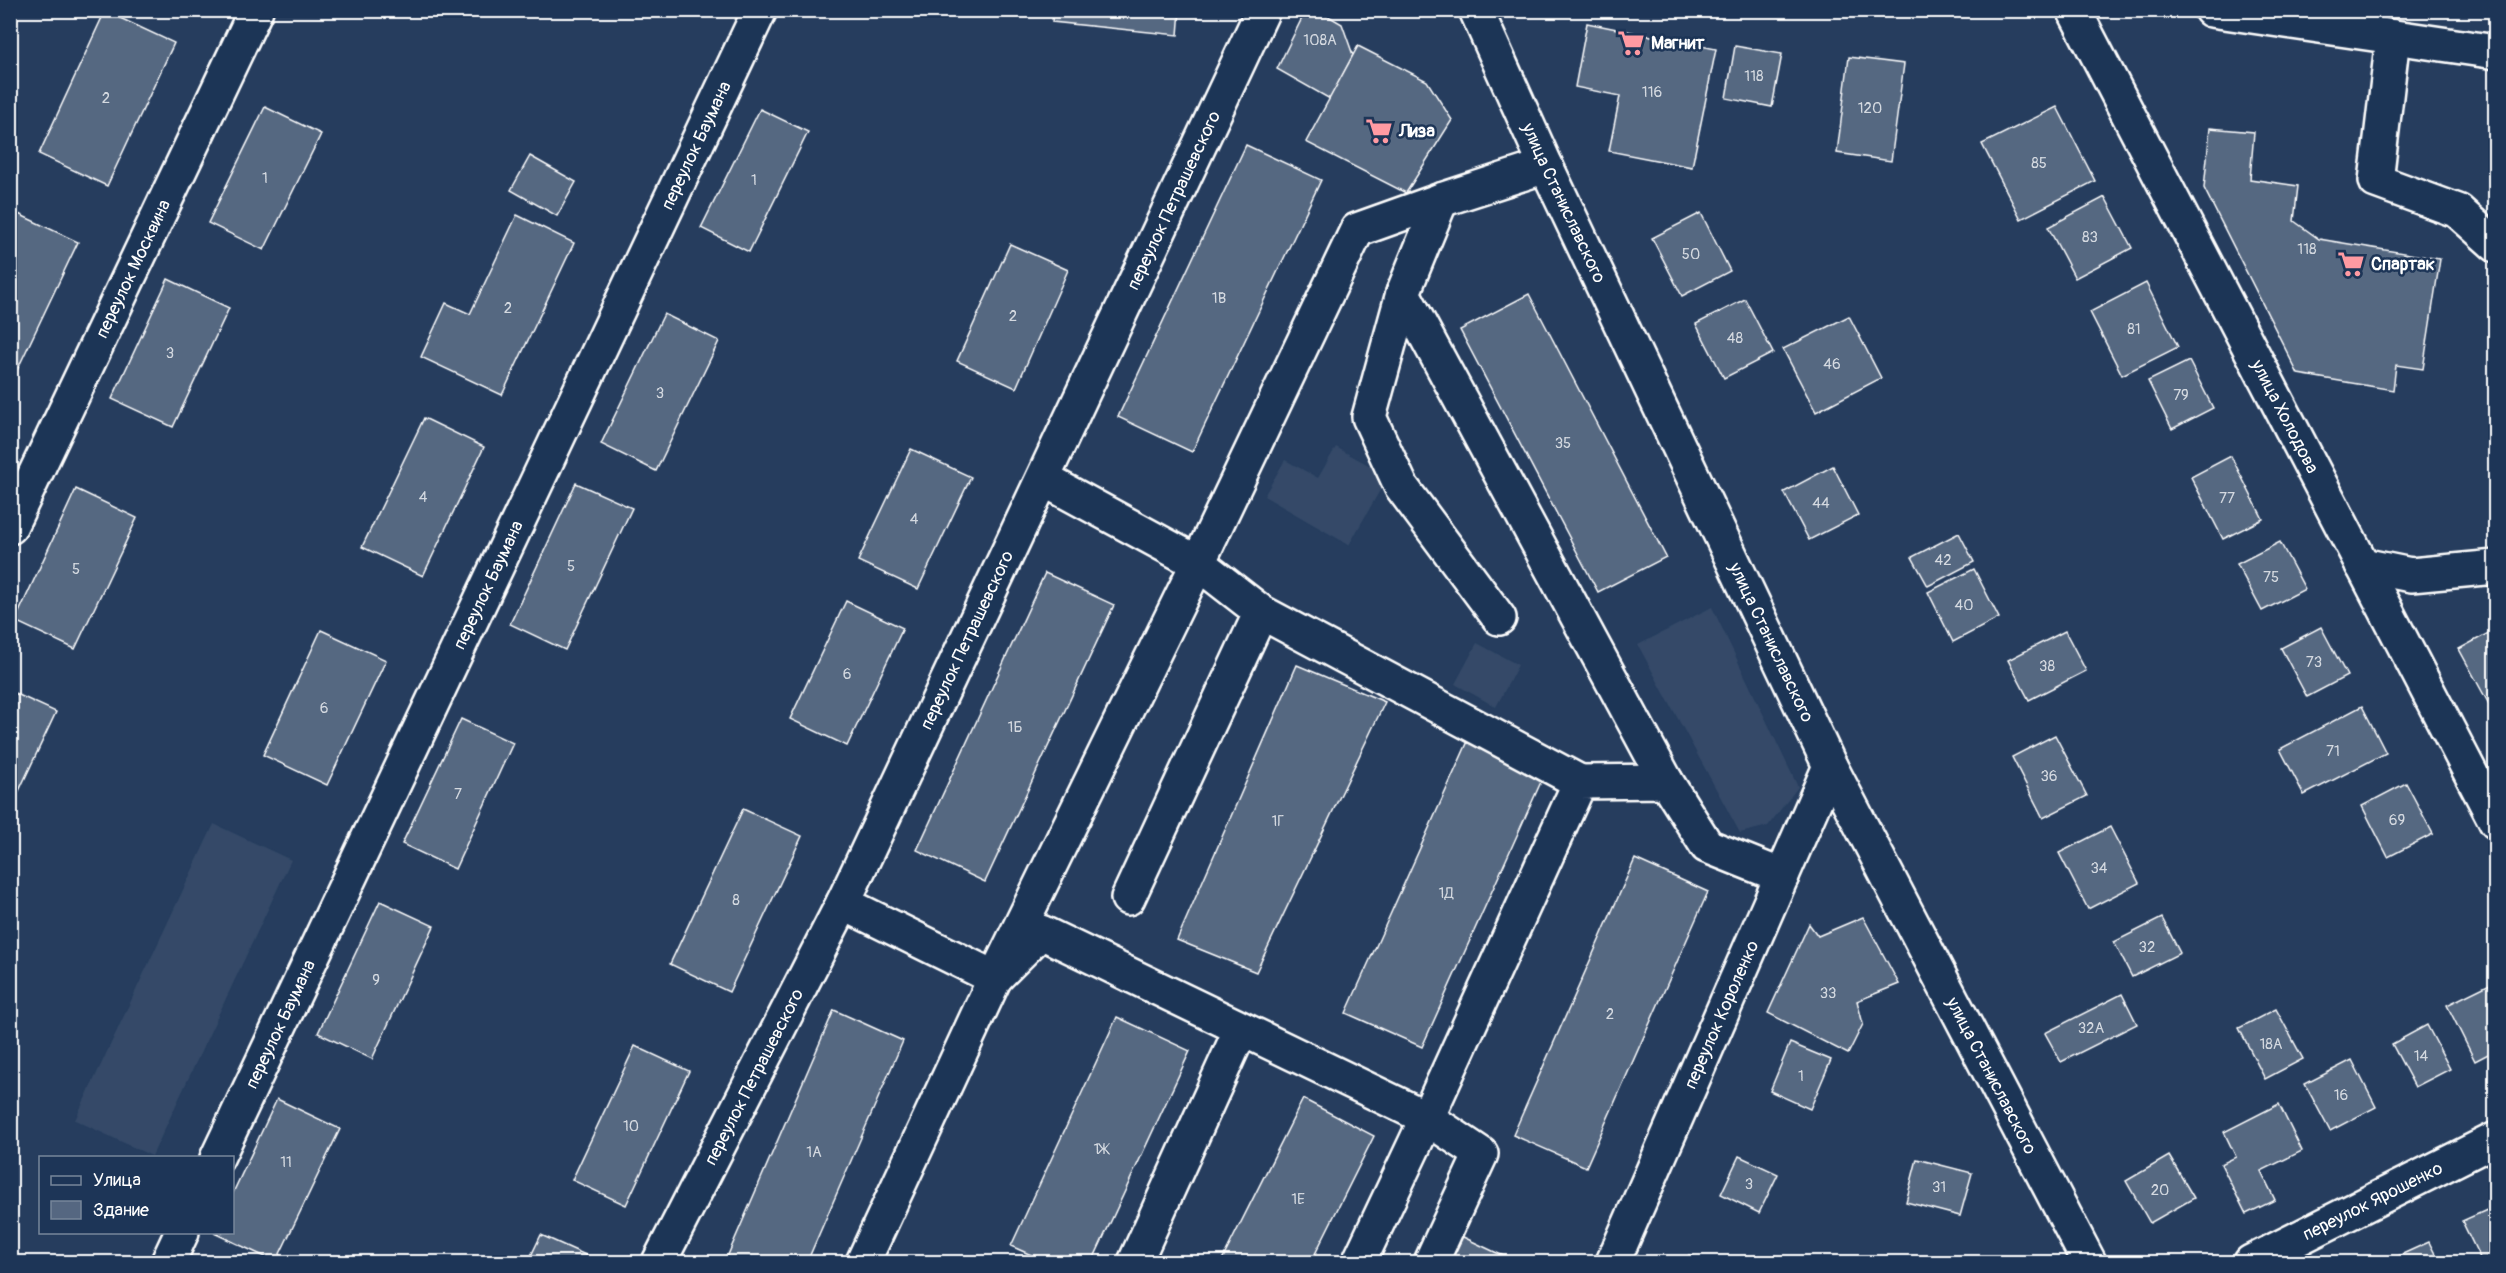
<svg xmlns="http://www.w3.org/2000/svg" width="2506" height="1273" viewBox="0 0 2506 1273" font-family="Pangolin,sans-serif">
<rect width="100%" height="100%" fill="#263d5e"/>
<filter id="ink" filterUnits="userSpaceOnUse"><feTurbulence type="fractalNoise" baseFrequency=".0167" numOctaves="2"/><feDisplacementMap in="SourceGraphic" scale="12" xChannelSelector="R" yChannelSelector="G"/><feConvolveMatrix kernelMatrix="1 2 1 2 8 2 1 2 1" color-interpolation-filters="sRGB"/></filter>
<g filter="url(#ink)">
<!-- built -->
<g fill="#344a68">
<path d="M1336,447L1388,476L1349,545L1264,496L1285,460L1318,478Z"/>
<path d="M1712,607L1798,787L1768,826L1740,833L1638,645Z"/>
<path d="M1477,643L1518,665L1496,707L1455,684Z"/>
<path d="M214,824L291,860L152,1156L75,1120Z"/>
</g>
<!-- building -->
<g fill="#556781" stroke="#fff" stroke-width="1.5">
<path d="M1053,10H1180L1178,35L1052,22Z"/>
<path d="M1306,10H1318L1342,24L1353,55L1330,99L1277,69Z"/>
<path d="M105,11L174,43L107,186L39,154Z"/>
<path d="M1587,23L1716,49L1692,167L1609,151L1620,96L1575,87Z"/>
<path d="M1358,46L1427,81L1452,120L1406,193L1306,142Z"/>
<path d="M1735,46L1782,54L1772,107L1726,98Z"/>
<path d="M1849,57L1904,64L1891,161L1837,153Z"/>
<path d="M265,107L321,134L264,250L208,223Z"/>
<path d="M2057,107L2095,181L2021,219L1982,144Z"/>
<path d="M760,109L808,132L749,252L701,228Z"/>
<path d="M2210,128L2254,132L2250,179L2298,186L2294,221L2319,239L2440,259L2423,369L2396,365L2393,390L2298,374L2204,188Z"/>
<path d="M1246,145L1321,180L1192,452L1118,417Z"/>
<path d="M530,156L576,182L557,216L511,190Z"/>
<path d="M2105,197L2132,248L2075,278L2048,227Z"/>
<path d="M10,210L78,242L10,385Z"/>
<path d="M1701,213L1730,271L1682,296L1652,238Z"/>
<path d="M517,215L574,243L502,395L421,357L446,303L470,314Z"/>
<path d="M1010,244L1068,270L1016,388L957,361Z"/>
<path d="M168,279L229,308L173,427L112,399Z"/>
<path d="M2146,283L2178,347L2122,375L2090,312Z"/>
<path d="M1529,294L1666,557L1598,592L1460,330Z"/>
<path d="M1745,299L1773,353L1724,378L1696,324Z"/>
<path d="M664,314L719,341L656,471L601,444Z"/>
<path d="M1849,316L1881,378L1816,412L1783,349Z"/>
<path d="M2189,361L2213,408L2172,429L2148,381Z"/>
<path d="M424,418L484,447L423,576L362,547Z"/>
<path d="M911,449L971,477L918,589L858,561Z"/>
<path d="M2231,456L2263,519L2223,539L2191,477Z"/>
<path d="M1833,466L1858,515L1809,540L1784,492Z"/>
<path d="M576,483L632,508L565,650L510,624Z"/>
<path d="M76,489L137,518L75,649L15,621Z"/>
<path d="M1959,533L1974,562L1928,586L1912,557Z"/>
<path d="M2280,542L2305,589L2262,611L2237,564Z"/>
<path d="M1974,569L1999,618L1953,642L1928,592Z"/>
<path d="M1045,573L1114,605L985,882L917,850Z"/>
<path d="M846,601L903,628L847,746L790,719Z"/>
<path d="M2321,627L2347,676L2307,697L2281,648Z"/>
<path d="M2496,629V717L2459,649Z"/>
<path d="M321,630L386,660L327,785L263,755Z"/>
<path d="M2065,631L2086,671L2029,700L2008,660Z"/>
<path d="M1297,665L1385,702L1256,972L1177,940Z"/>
<path d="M10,691L56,712L10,810Z"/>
<path d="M2362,706L2386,753L2304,795L2280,749Z"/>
<path d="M461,719L513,743L455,869L402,844Z"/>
<path d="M2055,735L2087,796L2043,818L2012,757Z"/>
<path d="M1469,739L1545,773L1422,1047L1346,1013Z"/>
<path d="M2406,783L2433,834L2388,857L2362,806Z"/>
<path d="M743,809L802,836L729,992L670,964Z"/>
<path d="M2110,827L2139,883L2088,909L2059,853Z"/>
<path d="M1635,859L1708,892L1586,1167L1513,1135Z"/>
<path d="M380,901L434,926L372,1059L318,1033Z"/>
<path d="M1863,917L1899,984L1857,1001L1863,1024L1848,1054L1768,1013L1809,924L1818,936Z"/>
<path d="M2162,918L2180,953L2132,977L2114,942Z"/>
<path d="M2496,981V1050L2475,1061L2447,1005Z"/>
<path d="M2122,994L2137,1024L2061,1062L2045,1033Z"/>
<path d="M2276,1009L2303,1059L2265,1079L2239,1028Z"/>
<path d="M834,1010L903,1041L807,1262H725Z"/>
<path d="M1117,1017L1190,1051L1092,1262H1047L1011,1246Z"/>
<path d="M2427,1025L2450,1069L2415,1087L2392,1044Z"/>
<path d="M1790,1043L1831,1060L1810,1109L1770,1091Z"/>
<path d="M635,1046L689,1071L626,1205L572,1180Z"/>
<path d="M2352,1060L2376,1107L2330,1131L2305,1084Z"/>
<path d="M277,1099L340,1129L276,1262L214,1233L232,1232V1195Z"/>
<path d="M1303,1099L1374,1136L1311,1262H1221Z"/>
<path d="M2279,1104L2302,1151L2261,1171L2275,1200L2246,1214L2221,1164L2236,1157L2224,1132Z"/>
<path d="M1739,1156L1778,1174L1759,1213L1721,1194Z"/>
<path d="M2169,1156L2194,1198L2150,1223L2126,1181Z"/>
<path d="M1917,1159L1972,1173L1960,1216L1906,1202Z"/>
<path d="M2496,1206V1262H2482L2462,1221Z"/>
<path d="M541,1235L601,1262H528Z"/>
<path d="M1461,1236L1516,1262H1448Z"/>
<path d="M2429,1242L2439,1262H2385Z"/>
<path d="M1689,1255L1705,1262H1685Z"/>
</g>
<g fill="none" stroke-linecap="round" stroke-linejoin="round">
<defs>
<g id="minor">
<path id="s1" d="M1476,10L1546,166L1830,766L2089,1262"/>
<path id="s2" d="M2074,10L2496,822"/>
<path d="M2393,37L2376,181L2458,211L2496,245"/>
<path d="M1441,200L1403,293L1666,781"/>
<path d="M1403,293L1369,417L1401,486L1499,618"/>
<path d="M1043,479L1198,563L1261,612L1580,782"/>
<path id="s3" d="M10,527L256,10"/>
<path d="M2362,565L2411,575L2496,567"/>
<path d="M1128,898L1261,612"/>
<path d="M843,903L995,978L1041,932L1427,1118L1359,1262"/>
<path id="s4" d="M217,1158L760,10"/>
<path d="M168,1262L182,1232"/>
<path id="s5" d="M659,1262L843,903L1263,10"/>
<path d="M863,1262L995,978L1198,563L1357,230L1441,200L1546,166"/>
<path d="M1135,1262L1241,1029"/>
<path d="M1431,1262L1481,1154L1427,1118L1580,782L1666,781L1707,846L1782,876"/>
<path id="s6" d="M1613,1262L1830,766"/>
<path id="s7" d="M2251,1262L2496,1139"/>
</g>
<path id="major" d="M2211,10L2496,52"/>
</defs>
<!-- minor casing -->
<use href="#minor" stroke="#fff" stroke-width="38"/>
<!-- major casing -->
<use href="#major" stroke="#fff" stroke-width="38"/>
<!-- minor -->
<use href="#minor" stroke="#1d3557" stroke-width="33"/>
<!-- major -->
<use href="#major" stroke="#1d3557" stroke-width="33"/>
</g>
</g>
<!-- icons -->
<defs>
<symbol id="supermarket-bare" viewBox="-9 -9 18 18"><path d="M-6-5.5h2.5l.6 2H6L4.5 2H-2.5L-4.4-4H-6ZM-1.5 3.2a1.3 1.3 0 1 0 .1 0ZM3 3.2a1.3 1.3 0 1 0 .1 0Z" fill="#ff9aa2" stroke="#1d3557" stroke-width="2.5" paint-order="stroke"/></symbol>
</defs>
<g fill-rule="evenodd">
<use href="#supermarket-bare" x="1612" y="24" width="38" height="38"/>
<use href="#supermarket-bare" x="1360" y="112" width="38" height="38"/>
<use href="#supermarket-bare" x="2332" y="245" width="38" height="38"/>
</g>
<g text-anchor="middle" stroke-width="5" stroke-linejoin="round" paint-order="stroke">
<!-- number labels -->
<g font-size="15" fill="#d4d9e0">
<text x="1320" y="45">108А</text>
<text x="1754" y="81">118</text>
<text x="1652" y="97">116</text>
<text x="106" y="103">2</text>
<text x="1870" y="113">120</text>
<text x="2039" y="168">85</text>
<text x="265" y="183">1</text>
<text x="754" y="185">1</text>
<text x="2090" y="242">83</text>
<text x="2307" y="254">118</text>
<text x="1691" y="259">50</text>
<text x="1219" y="303">1В</text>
<text x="508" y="313">2</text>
<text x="1013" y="321">2</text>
<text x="2134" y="334">81</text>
<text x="1735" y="343">48</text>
<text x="170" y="358">3</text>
<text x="1832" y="369">46</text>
<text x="660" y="398">3</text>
<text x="2181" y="400">79</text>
<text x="1563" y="448">35</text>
<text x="423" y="502">4</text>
<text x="2227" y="503">77</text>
<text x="1821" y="508">44</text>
<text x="914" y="524">4</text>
<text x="1943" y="565">42</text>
<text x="571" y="571">5</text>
<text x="76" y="574">5</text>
<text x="2271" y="582">75</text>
<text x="1964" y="610">40</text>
<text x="2314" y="667">73</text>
<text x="2047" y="671">38</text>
<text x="847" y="679">6</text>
<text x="324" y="713">6</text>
<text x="1015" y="732">1Б</text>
<text x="2333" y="756">71</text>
<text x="2049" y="781">36</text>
<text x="458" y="799">7</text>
<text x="2397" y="825">69</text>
<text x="1278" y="826">1Г</text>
<text x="2099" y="873">34</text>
<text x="1446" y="898">1Д</text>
<text x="736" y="905">8</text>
<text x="2147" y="952">32</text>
<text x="376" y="985">9</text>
<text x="1828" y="998">33</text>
<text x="1610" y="1019">2</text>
<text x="2091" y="1033">32А</text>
<text x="2271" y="1049">18А</text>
<text x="2421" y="1061">14</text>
<text x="1801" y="1081">1</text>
<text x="2341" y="1100">16</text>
<text x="631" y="1131">10</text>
<text x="1101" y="1154">1Ж</text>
<text x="814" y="1157">1А</text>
<text x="286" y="1167">11</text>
<text x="1749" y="1189">3</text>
<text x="1939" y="1192">31</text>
<text x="2160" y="1195">20</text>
<text x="1298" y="1204">1Е</text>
</g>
<!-- poi labels -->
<g font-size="18" font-weight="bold" fill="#fff" stroke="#1d3557" text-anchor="start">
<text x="1651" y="49">Магнит</text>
<text x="1399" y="137">Лиза</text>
<text x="2371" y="270">Спартак</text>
</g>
<!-- street labels -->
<g font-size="18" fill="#fff" stroke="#1d3557">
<text dy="6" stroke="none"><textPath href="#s4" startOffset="1120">переулок Баумана</textPath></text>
<text dy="6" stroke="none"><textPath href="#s5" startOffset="1180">переулок Петрашевского</textPath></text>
<text dy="6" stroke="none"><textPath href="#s1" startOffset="212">улица Станиславского</textPath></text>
<text dy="6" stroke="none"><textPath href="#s3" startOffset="286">переулок Москвина</textPath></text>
<text dy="6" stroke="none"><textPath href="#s2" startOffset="458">улица Холодова</textPath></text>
<text dy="6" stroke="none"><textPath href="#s4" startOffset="634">переулок Баумана</textPath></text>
<text dy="6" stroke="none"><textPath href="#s5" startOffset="694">переулок Петрашевского</textPath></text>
<text dy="6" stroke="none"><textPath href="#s1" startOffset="698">улица Станиславского</textPath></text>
<text dy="6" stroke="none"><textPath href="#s6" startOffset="270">переулок Короленко</textPath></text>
<text dy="6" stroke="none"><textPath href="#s4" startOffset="148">переулок Баумана</textPath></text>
<text dy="6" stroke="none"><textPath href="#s1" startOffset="1184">улица Станиславского</textPath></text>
<text dy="6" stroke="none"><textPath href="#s5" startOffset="208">переулок Петрашевского</textPath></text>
<text dy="6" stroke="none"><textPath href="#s7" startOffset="136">переулок Ярошенко</textPath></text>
</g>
</g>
<!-- margin -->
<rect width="2506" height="1273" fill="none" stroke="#1d3557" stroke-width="36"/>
<rect x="18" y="18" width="2470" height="1237" fill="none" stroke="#fff" stroke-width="2" filter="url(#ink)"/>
<!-- legend -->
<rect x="39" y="1156" width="195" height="78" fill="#1d3557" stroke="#77869a" stroke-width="1.5"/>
<rect x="51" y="1176" width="30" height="9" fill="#1d3557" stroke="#77869a" stroke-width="1.5"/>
<text x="93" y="1186" font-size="18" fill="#ffffff">Улица</text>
<rect x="51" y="1201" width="30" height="18" fill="#556781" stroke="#77869a" stroke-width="1.5"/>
<text x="93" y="1216" font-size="18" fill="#ffffff">Здание</text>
</svg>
